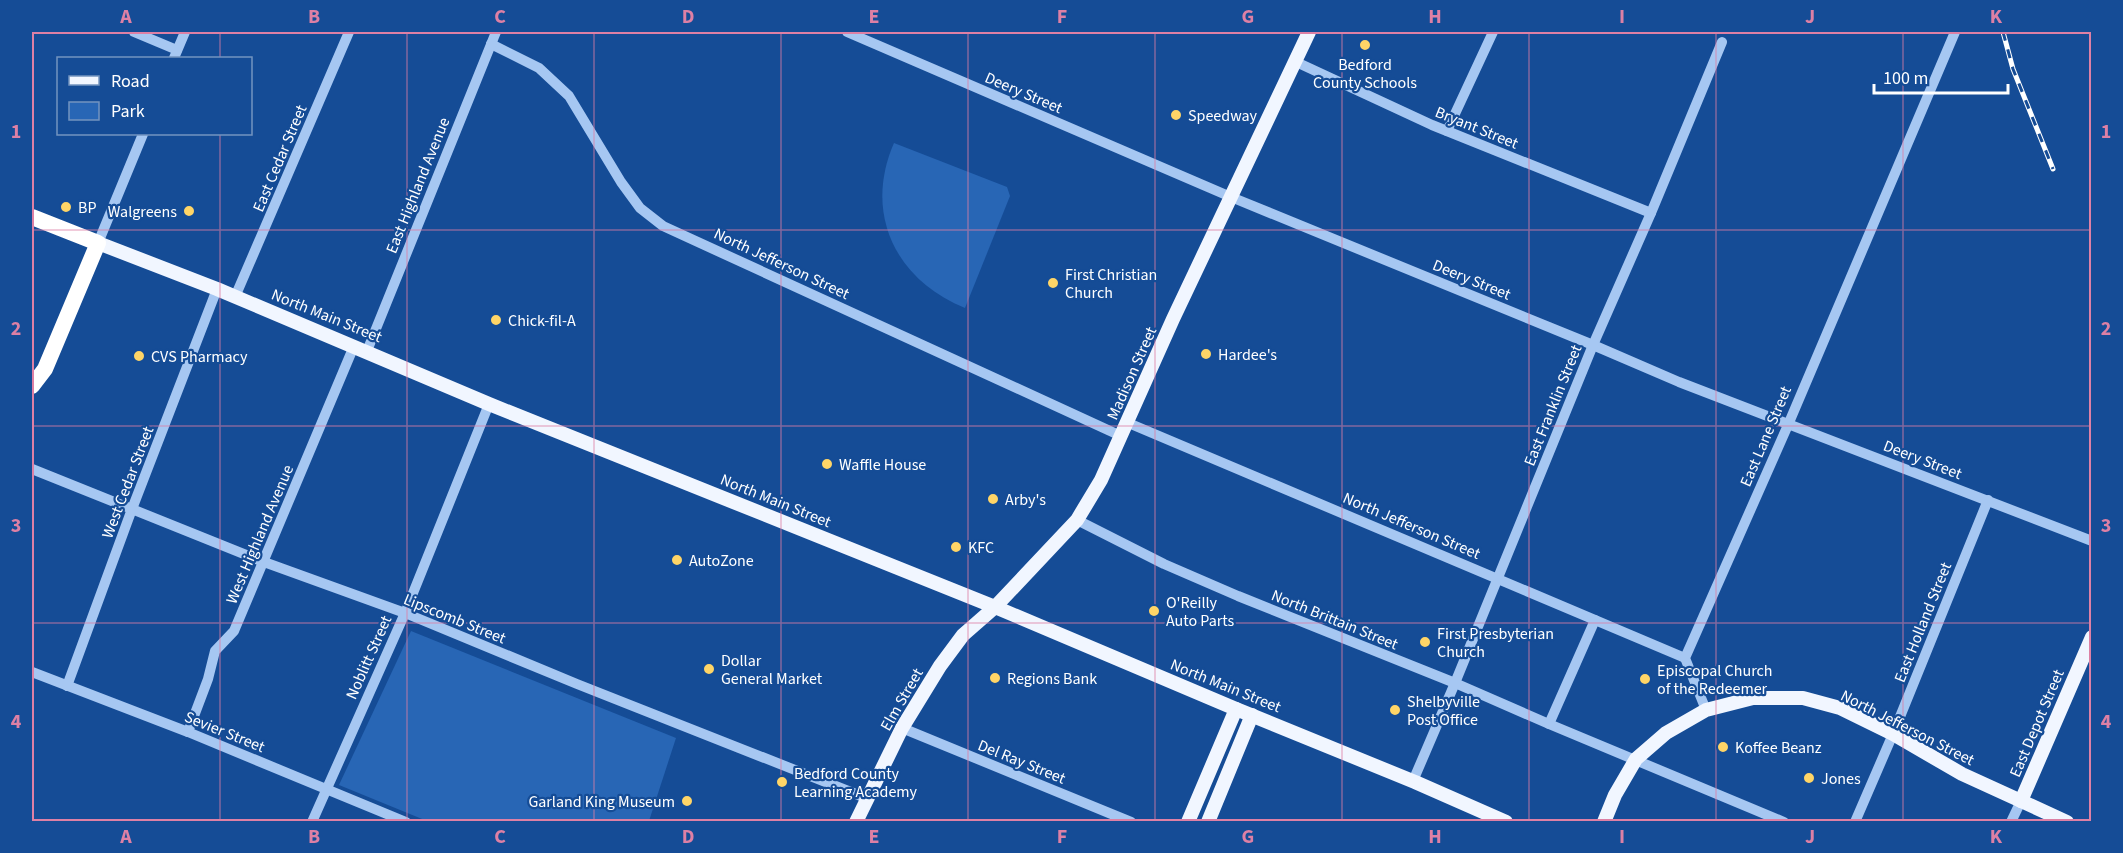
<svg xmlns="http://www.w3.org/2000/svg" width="2123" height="853" viewBox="0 0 2123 853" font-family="'Source Sans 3',sans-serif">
<rect width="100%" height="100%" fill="#154c96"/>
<!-- green -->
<g fill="#2866b5">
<path d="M894,143L1007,187L1010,196L965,308C896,280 863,214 894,143Z"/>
<path d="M411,631L676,738L649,821H427L339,785Z"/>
</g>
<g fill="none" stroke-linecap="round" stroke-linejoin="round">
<!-- minor -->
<g stroke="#a6c7f2" stroke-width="10">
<path d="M134,32L177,50"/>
<path d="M847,32L1231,197L1593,345L1679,382L2092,541"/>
<path d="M491,44L539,68L569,96L621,182L640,208L663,226L1121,436"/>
<path d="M174,58L185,32"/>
<path d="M1294,61L1432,125L1651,213"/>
<path d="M1447,131L1493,32"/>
<path d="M98,243L143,134"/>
<path d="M235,297L349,32"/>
<path d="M367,351L496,32"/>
<path d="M1126,422L1685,658"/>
<path d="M32,469L264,562L405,613L577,684L866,798"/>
<path d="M1077,520L1164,564L1238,596L1455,683L1549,724L1784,822"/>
<path d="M32,672L188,732L406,822"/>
<path d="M67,686L132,509L217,289"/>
<path d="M1706,710L1685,658L1788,425L1955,32"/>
<path d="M1549,724L1595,620"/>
<path d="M902,728L1131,822"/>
<path d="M188,732L208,679L215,651L234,631L354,346"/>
<path d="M1413,781L1455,683L1593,345L1651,213L1722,42"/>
<path d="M312,822L405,613L489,404"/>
<path d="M1855,822L1893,734L1988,500"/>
<path d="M2011,822L2021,801"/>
</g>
<!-- major -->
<g stroke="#f1f6ff" stroke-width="14">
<path d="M98,243L217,289L489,404L995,607L1236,709L1415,782L1506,822"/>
<path d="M2021,801L2092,637"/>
<path d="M856,822L902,728L940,666L963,635L995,607L1077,520L1101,480L1173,319L1309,32"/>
<path d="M1188,822L1236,709"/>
<path d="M1208,822L1252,715"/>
<path d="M1604,822L1615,795L1636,759L1666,733L1706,710L1753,698H1803L1840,708L1893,734L1962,774L2067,822"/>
</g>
<!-- highway -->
<path stroke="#fff" stroke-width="16" d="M32,217L98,243L45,369L32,386"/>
<defs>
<path id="rail" d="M2003,32L2013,69L2053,169"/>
</defs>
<!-- rail casing -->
<use href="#rail" stroke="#fff" stroke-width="5"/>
<!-- rail -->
<use href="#rail" stroke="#154c96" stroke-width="3" stroke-dasharray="9" stroke-linecap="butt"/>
</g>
<!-- grid -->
<path fill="none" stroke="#dd80a5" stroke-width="1.5" stroke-opacity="0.55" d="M220,32V58M407,32V822M594,32V822M781,32V822M968,32V822M1155,32V822M1342,32V822M1529,32V822M1716,32V822M1903,32V822M220,134V822M32,230H2092M32,426H2092M32,623H2092"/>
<!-- markers -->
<g fill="#ffd567" stroke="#154c96" stroke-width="2">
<circle cx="1365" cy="45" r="6"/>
<circle cx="1176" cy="115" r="6"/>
<circle cx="66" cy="207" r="6"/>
<circle cx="189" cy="211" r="6"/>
<circle cx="1053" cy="283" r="6"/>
<circle cx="496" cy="320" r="6"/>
<circle cx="1206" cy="354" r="6"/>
<circle cx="139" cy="356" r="6"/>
<circle cx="827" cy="464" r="6"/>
<circle cx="993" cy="499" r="6"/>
<circle cx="956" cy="547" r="6"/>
<circle cx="677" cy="560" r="6"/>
<circle cx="1154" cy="611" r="6"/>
<circle cx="1425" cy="642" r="6"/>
<circle cx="709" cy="669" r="6"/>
<circle cx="995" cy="678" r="6"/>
<circle cx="1645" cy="679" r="6"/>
<circle cx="1395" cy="710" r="6"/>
<circle cx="1723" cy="747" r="6"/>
<circle cx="1809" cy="778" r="6"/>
<circle cx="782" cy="782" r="6"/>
<circle cx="687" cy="801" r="6"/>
</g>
<g text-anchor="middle" stroke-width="4.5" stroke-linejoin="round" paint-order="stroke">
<!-- poi labels -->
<g font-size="16" fill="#fff" stroke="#154c96" text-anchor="start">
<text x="1365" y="70" text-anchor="middle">Bedford<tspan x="1365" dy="18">County Schools</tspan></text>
<text x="1188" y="121">Speedway</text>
<text x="78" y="213">BP</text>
<text x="177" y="217" text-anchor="end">Walgreens</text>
<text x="1065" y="280">First Christian<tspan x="1065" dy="18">Church</tspan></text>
<text x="508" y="326">Chick-fil-A</text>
<text x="1218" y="360">Hardee's</text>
<text x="151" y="362">CVS Pharmacy</text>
<text x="839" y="470">Waffle House</text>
<text x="1005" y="505">Arby's</text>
<text x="968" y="553">KFC</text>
<text x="689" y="566">AutoZone</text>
<text x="1166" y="608">O'Reilly<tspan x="1166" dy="18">Auto Parts</tspan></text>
<text x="1437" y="639">First Presbyterian<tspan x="1437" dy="18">Church</tspan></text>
<text x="721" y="666">Dollar<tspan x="721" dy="18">General Market</tspan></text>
<text x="1657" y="676">Episcopal Church<tspan x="1657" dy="18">of the Redeemer</tspan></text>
<text x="1007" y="684">Regions Bank</text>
<text x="1407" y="707">Shelbyville<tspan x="1407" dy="18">Post Office</tspan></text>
<text x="1735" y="753">Koffee Beanz</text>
<text x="794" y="779">Bedford County<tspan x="794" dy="18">Learning Academy</tspan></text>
<text x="1821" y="784">Jones</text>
<text x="675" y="807" text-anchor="end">Garland King Museum</text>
</g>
<!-- street labels -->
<g font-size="16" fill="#fff" stroke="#154c96">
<text transform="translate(1024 92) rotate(23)" y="6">Deery Street</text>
<text transform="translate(1477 127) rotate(22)" y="6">Bryant Street</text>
<text transform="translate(279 158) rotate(-67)" y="6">East Cedar Street</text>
<text transform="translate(417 185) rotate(-68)" y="6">East Highland Avenue</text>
<text transform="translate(782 263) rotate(25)" y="6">North Jefferson Street</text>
<text transform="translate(1472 279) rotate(22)" y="6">Deery Street</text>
<text transform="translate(327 315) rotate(22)" y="6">North Main Street</text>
<text transform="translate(1131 373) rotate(-66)" y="6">Madison Street</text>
<text transform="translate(1552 405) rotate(-68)" y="6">East Franklin Street</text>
<text transform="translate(1765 436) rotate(-67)" y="6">East Lane Street</text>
<text transform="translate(1923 459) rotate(21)" y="6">Deery Street</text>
<text transform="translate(127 482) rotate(-69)" y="6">West Cedar Street</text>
<text transform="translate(776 500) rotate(22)" y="6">North Main Street</text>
<text transform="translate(1412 525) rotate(23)" y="6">North Jefferson Street</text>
<text transform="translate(259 534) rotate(-67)" y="6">West Highland Avenue</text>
<text transform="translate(455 618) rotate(22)" y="6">Lipscomb Street</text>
<text transform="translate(1335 619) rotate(22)" y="6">North Brittain Street</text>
<text transform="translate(1922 622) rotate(-68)" y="6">East Holland Street</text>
<text transform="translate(368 657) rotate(-66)" y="6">Noblitt Street</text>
<text transform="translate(1226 685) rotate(22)" y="6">North Main Street</text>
<text transform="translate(901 699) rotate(-60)" y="6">Elm Street</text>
<text transform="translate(2036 723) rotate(-67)" y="6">East Depot Street</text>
<text transform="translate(1908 727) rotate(27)" y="6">North Jefferson Street</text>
<text transform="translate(225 731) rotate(22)" y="6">Sevier Street</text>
<text transform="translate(1022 761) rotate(22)" y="6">Del Ray Street</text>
</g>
</g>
<!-- border -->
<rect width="2123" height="853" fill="none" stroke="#154c96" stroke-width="66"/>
<!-- legend -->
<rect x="57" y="57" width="195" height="78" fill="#154c96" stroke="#7394c0" stroke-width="1.5"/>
<rect x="69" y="76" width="30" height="9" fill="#f1f6ff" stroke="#7394c0" stroke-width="1.5"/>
<text x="111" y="87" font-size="18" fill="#ffffff">Road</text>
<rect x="69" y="102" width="30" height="18" fill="#2866b5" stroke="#7394c0" stroke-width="1.5"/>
<text x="111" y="117" font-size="18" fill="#ffffff">Park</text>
<!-- scale -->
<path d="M1874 84v9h134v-9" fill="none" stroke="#ffffff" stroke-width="3"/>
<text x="1883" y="84" font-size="18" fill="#ffffff" stroke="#154c96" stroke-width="4.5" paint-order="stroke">100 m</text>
<rect x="33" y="33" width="2057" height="787" fill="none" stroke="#dd80a5" stroke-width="2"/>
<g font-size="20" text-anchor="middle" font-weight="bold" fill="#dd80a5">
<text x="126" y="23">A</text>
<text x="314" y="23">B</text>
<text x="500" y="23">C</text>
<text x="688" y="23">D</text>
<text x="874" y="23">E</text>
<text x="1062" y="23">F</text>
<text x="1248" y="23">G</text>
<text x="1435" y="23">H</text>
<text x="1622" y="23">I</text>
<text x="1810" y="23">J</text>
<text x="1996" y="23">K</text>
<text x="16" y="138">1</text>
<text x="2106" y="138">1</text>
<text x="16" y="335">2</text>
<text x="2106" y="335">2</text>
<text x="16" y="532">3</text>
<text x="2106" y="532">3</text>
<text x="16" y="728">4</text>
<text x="2106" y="728">4</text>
<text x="126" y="843">A</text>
<text x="314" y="843">B</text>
<text x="500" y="843">C</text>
<text x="688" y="843">D</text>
<text x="874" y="843">E</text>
<text x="1062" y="843">F</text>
<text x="1248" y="843">G</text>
<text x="1435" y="843">H</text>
<text x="1622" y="843">I</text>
<text x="1810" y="843">J</text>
<text x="1996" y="843">K</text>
</g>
</svg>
